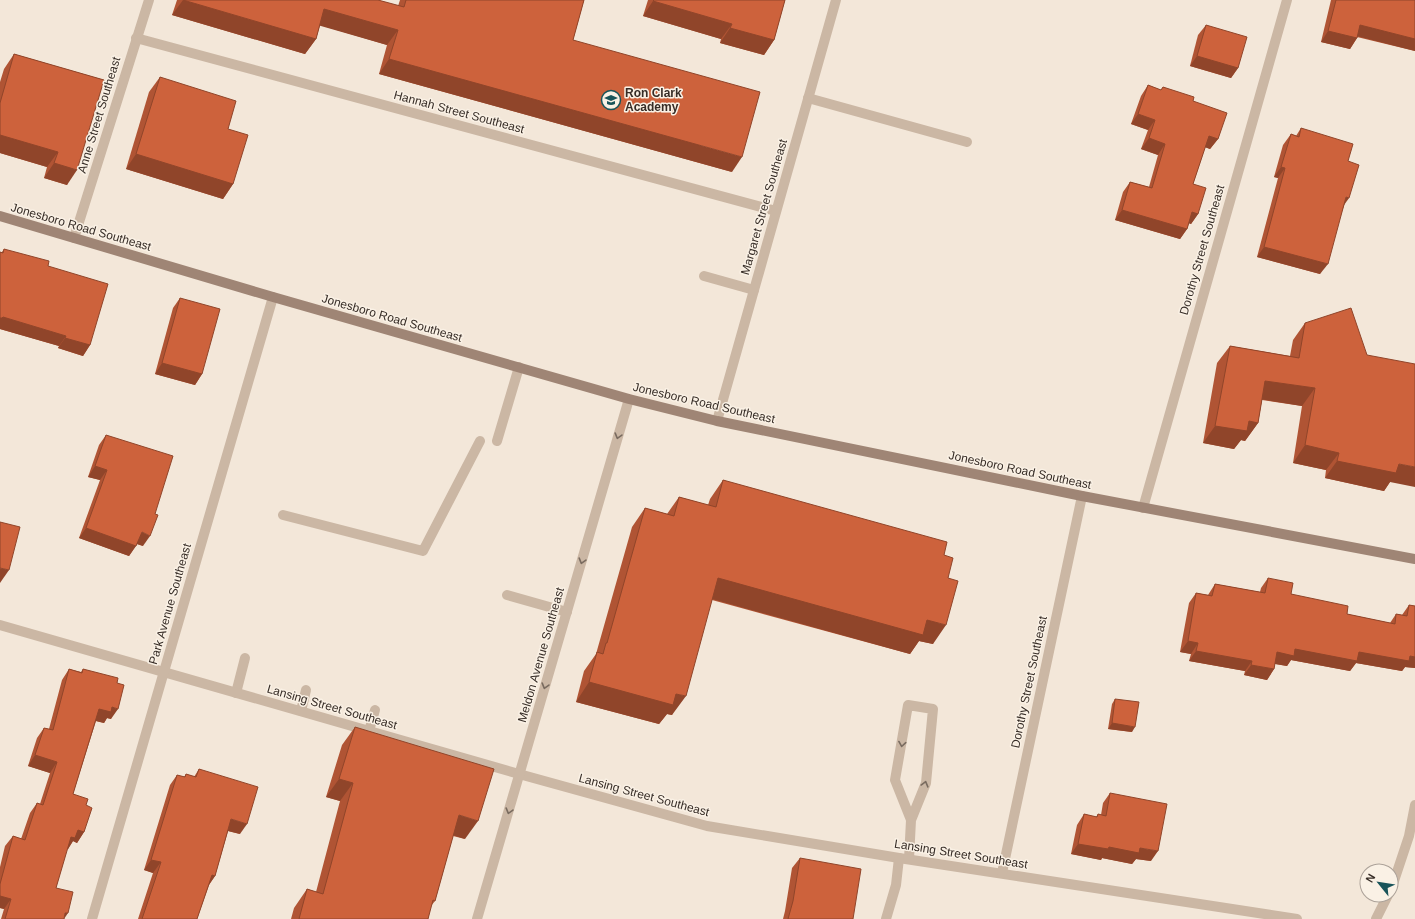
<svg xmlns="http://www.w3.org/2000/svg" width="1415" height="919" viewBox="0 0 1415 919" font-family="Arial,sans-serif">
<rect width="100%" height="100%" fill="#f3e7d9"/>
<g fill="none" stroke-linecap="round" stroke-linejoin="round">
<!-- lane -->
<g stroke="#cbb7a4" stroke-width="10">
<path d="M808,98L967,142"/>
<path d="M704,276L754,290"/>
<path d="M497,441L519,367"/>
<path d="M283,515L423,551L480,441"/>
<path d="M507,595L567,612"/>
<path d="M236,693L245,658"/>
<path d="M301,711L306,690"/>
<path d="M369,731L375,710"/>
<path d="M909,859L911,820L926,783L933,709L908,705L895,780L911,820"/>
</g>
<!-- street -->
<g stroke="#cbb7a4" stroke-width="10">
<path d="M136,38L776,211"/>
<path d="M74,238L149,0"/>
<path d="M717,421L836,0"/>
<path d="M1143,508L1287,0"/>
<path d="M0,625L519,774L707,826L899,858L1297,919"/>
<path d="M1002,873L1082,496"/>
<path d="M1391,890L1409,836L1415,805"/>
<path d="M92,919L273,297"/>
<path d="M477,919L629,399"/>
<path d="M886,919L896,885L899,858"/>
<path d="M1376,919L1388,895"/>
</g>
<!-- secondary -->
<path stroke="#9f8575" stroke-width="10" d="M0,216L273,297L629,399L717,421L1082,496L1415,559"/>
</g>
<!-- wall -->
<g fill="#b05434">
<path d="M177,0H378L398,6L400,0H584L573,40L732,172L379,74L387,45L320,25L316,39L305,54L172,15Z"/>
<path d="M648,0H785L774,40L764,55L720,43L721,39L643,16Z"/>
<path d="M1331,0H1415V51L1357,37V38L1350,49L1321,42Z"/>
<path d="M1206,25L1238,68L1231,78L1190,66L1198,35Z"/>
<path d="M14,54L104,80L67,185L44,178L47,167L0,153V82L4,69Z"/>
<path d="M160,77L228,129L233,184L223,199L126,169L149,92Z"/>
<path d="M1148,85L1161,90L1163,87L1193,101L1218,139L1210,149L1205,147L1193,184L1198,214L1191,224L1189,223L1187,229L1180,239L1115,220L1123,192L1130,182L1149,187L1158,155L1141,149L1148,130L1131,124L1141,96Z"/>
<path d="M1301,128L1348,161L1344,206L1320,274L1257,257L1278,178L1274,177L1283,145L1291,134L1296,136Z"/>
<path d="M4,249L48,266L90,345L83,356L58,348L59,346L0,329V252H2Z"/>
<path d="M180,298L202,374L195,385L155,374L173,308Z"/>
<path d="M1305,323L1390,482L1384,491L1325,478L1326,470L1293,463L1302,406L1262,400L1258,423L1245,441L1241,440L1234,449L1203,443L1217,363L1230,346L1290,356L1293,340Z"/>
<path d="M106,435L143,546L137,544L129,556L79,538L100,480L88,477L99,445Z"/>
<path d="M723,480L944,555L948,578L933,644L919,641L910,654L712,600L672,715L667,714L659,724L576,702L584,671L596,654L632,527L645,508L667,514L679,497L708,505L710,499Z"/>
<path d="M1268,578L1291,594L1347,614L1390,623L1396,614L1402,615L1409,605L1415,606V668L1405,667L1402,671L1356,663L1350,671L1291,660L1287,666L1275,664L1274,669L1267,680L1244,675L1245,671L1189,661L1191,654L1180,652L1189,603L1196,593L1208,595L1215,584L1260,592L1261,588Z"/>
<path d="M69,669L81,672L83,669L117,683L111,719L107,718L104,723L96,721L73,794L86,805L84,832L77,843L73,841L68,849L67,848L56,888L64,919H1L4,909L0,908V867L5,846L13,836L21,839L30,813L37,803L40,804L50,773L28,766L37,738L44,728L49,729L62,680Z"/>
<path d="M1115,699L1132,732L1108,729L1112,704Z"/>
<path d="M355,727L465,839L453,836L435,901L431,906L428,919H291L294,908L307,889L316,892L340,801L326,797L342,745Z"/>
<path d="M199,769L240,834L228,831L215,876L209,885L197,919H138L153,873L144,870L170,785L177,775L184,777L186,774L194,777Z"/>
<path d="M1110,793L1151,861L1136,859L1132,864L1102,858L1101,860L1071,854L1077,825L1084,814L1096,817L1098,814L1101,815L1103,803Z"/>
<path d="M800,858L853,919H783L785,911L792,868Z"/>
</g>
<!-- shaded-wall -->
<g fill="#90452a">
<path d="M183,0L316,39L305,54L172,15Z"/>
<path d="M653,1L732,24L721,39L643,16Z"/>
<path d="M324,9L398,30L387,45L314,24Z"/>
<path d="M1360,25L1415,39V51L1353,35Z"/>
<path d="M730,28L774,40L764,55L720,43Z"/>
<path d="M1328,31L1357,38L1350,49L1321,42Z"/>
<path d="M1197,56L1238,68L1231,78L1190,66Z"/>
<path d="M389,59L742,157L732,172L379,74Z"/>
<path d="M1138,114L1155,120L1148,130L1131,124Z"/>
<path d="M0,135L58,152L47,167L0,153Z"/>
<path d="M1209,136L1218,139L1210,149L1202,146Z"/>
<path d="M1149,138L1165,144L1158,155L1141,149Z"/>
<path d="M136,154L233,184L223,199L126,169Z"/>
<path d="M54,163L77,170L67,185L44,178Z"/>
<path d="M1281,167L1285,168L1278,178L1274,177Z"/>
<path d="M1346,197L1349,198L1342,208Z"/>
<path d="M1122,210L1187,229L1180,239L1115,220Z"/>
<path d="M1192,212L1198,214L1191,224L1185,222Z"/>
<path d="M1264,247L1328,264L1320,274L1257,257Z"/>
<path d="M3,317L66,336L59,346L0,329V318Z"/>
<path d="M65,338L90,345L83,356L58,348Z"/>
<path d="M162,363L202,374L195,385L155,374Z"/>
<path d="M1265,381L1315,388L1302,406L1253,398Z"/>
<path d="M1249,421L1258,423L1245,441L1241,440L1234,449L1203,443L1215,426Z"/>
<path d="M1305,445L1339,453L1326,470L1293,463Z"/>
<path d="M1337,461L1399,464L1415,467V487L1390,482L1384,491L1325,478Z"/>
<path d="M95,466L107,470L100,480L88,477Z"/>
<path d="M86,528L136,546L129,556L79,538Z"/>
<path d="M142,532L150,536L143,546L134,543Z"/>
<path d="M0,568L9,570L0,583Z"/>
<path d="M718,578L927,620L946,625L933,644L919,641L910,654L705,597Z"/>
<path d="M1188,641L1198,643L1191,654L1180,652Z"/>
<path d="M1295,649L1359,652L1410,656L1415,657V668L1405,667L1402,671L1356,663L1350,671L1291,660L1287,666L1270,663L1277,652Z"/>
<path d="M1196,651L1252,661L1245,671L1189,661Z"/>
<path d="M1251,665L1274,669L1267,680L1244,675Z"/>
<path d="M589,682L676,694L686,696L672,715L667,714L659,724L576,702Z"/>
<path d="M112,707L118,709L111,719L107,718L104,723L92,720L99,709Z"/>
<path d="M1112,723L1135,727L1132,732L1108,729Z"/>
<path d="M35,755L57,762L50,773L28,766Z"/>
<path d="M339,779L353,783L340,801L326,797Z"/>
<path d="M459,815L478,821L465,839L446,833Z"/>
<path d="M231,819L247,824L240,834L224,830Z"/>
<path d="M78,830L84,832L77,843L73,841L68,849L63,847L71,837Z"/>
<path d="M1078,844L1109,847L1140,848L1158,851L1151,861L1136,859L1132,864L1102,858L1101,860L1071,854Z"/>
<path d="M151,860L161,862L153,873L144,870Z"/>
<path d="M212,875L215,876L208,886Z"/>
<path d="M0,896L11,899L4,909L0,908Z"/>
<path d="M65,913H68L64,919Z"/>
</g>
<!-- building -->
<g fill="#cd623c" stroke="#90452a">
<path d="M183,0H378L404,7L406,0H584L573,40L760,92L742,157L389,59L398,30L324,9L316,39Z"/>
<path d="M654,0H785L774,40L730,28L732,24L653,1Z"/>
<path d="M1336,0H1415V39L1360,25L1357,38L1328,31Z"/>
<path d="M1206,25L1247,37L1238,68L1197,56Z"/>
<path d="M14,54L104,80L77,170L54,163L58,152L0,135V103Z"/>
<path d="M160,77L236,101L228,129L248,135L233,184L136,154Z"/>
<path d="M1148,85L1161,90L1163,87L1194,97L1193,101L1227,113L1218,139L1209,136L1193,184L1206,188L1198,214L1192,212L1187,229L1122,210L1130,182L1152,188L1165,144L1149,138L1155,120L1138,114Z"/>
<path d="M1301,128L1353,144L1348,161L1359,165L1349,198L1346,197L1328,264L1264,247L1285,168L1281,167L1291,134L1299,137Z"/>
<path d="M4,249L49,261L48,266L108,284L90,345L65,338L66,336L3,317L2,318H0V252L3,253Z"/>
<path d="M180,298L220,309L202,374L162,363Z"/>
<path d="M1351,308L1367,355L1415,364V467L1399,464L1396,473L1337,461L1339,453L1305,445L1315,388L1265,381L1258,423L1249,421L1247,431L1215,426L1230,346L1299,358L1305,323Z"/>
<path d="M106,435L173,456L155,514L158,515L150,536L142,532L136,546L86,528L107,470L95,466Z"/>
<path d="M723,480L947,542L944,555L953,558L948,578L958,581L946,625L927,620L923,635L718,578L686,696L676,694L673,705L589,682L597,652L603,654L606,643H607L645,508L674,516L679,497L716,507Z"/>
<path d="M0,522L20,527L9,570L0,568Z"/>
<path d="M1268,578L1293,583L1291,594L1348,606L1347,614L1395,624L1396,614L1407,616L1409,605L1415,606V657L1410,656L1409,661L1359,652L1357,661L1295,649L1294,656L1277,652L1274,669L1251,665L1252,661L1196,651L1198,643L1188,641L1196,593L1212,596L1215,584L1265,593Z"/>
<path d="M69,669L82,673L83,669L118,678L117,683L124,685L118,709L112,707L111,712L99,709L73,794L88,799L86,805L92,808L84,832L78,830L75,838L71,837L56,888L73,892L68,913H65L64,919H5L11,899L0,896V884L13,836L25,840L37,803L43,805L57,762L35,755L44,728L53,730Z"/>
<path d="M1115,699L1139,702L1135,727L1112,723Z"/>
<path d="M355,727L494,769L478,821L459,815L435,901L433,900L428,919H299L307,889L323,894L353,783L339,779Z"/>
<path d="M199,769L258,787L247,824L231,819L215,876L212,875L197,919H142L161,862L151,860L177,775L185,777L186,774L196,777Z"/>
<path d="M1110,793L1167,804L1158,851L1140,848L1139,853L1109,847L1108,849L1078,844L1084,814L1097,817L1098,814L1106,816Z"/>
<path d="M800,858L861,869L853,919H788L793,901Z"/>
</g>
<!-- one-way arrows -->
<defs><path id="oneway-chevron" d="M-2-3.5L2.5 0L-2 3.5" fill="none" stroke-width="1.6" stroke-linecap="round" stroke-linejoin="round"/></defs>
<g stroke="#796b5f">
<use href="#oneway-chevron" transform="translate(618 436) rotate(106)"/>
<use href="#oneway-chevron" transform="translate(582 561) rotate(106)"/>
<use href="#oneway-chevron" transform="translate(545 686) rotate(106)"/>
<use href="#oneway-chevron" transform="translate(902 744) rotate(99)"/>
<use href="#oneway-chevron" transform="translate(925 784) rotate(-75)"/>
<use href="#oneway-chevron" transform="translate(509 811) rotate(106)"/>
</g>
<!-- icons -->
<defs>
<symbol id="school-ring" viewBox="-11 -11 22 22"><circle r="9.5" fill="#faf1e5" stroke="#19545a" stroke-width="1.5"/><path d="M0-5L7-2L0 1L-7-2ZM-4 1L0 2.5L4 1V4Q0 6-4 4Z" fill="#19545a"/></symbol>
</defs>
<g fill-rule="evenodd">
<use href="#school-ring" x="600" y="89" width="22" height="22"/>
</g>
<g text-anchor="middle" stroke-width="3" stroke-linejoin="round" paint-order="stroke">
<!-- poi labels -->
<g font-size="12" font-weight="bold" fill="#362c26" stroke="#faf1e5" text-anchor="start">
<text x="625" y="97">Ron Clark<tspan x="625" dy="14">Academy</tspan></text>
</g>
<!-- street labels -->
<g font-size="12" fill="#362c26" stroke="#faf1e5">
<text transform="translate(459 112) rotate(15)" y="4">Hannah Street Southeast</text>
<text transform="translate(99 115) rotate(-73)" y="4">Anne Street Southeast</text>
<text transform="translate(764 207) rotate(-74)" y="4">Margaret Street Southeast</text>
<text transform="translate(81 227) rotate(16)" y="4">Jonesboro Road Southeast</text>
<text transform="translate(1202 250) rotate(-74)" y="4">Dorothy Street Southeast</text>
<text transform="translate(392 318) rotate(16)" y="4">Jonesboro Road Southeast</text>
<text transform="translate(704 403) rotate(13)" y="4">Jonesboro Road Southeast</text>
<text transform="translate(1020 470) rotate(12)" y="4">Jonesboro Road Southeast</text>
<text transform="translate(170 604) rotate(-74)" y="4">Park Avenue Southeast</text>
<text transform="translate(541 655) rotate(-74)" y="4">Meldon Avenue Southeast</text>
<text transform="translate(1029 682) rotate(-78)" y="4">Dorothy Street Southeast</text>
<text transform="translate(332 707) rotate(16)" y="4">Lansing Street Southeast</text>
<text transform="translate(644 795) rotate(15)" y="4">Lansing Street Southeast</text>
<text transform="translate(961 854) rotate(9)" y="4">Lansing Street Southeast</text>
</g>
</g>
<!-- north arrow -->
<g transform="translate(1379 883) rotate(300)"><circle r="19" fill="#faf1e5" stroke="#aca299"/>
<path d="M0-3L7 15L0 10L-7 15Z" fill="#19545a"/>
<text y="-6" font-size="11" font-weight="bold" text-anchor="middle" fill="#362c26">N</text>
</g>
</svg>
